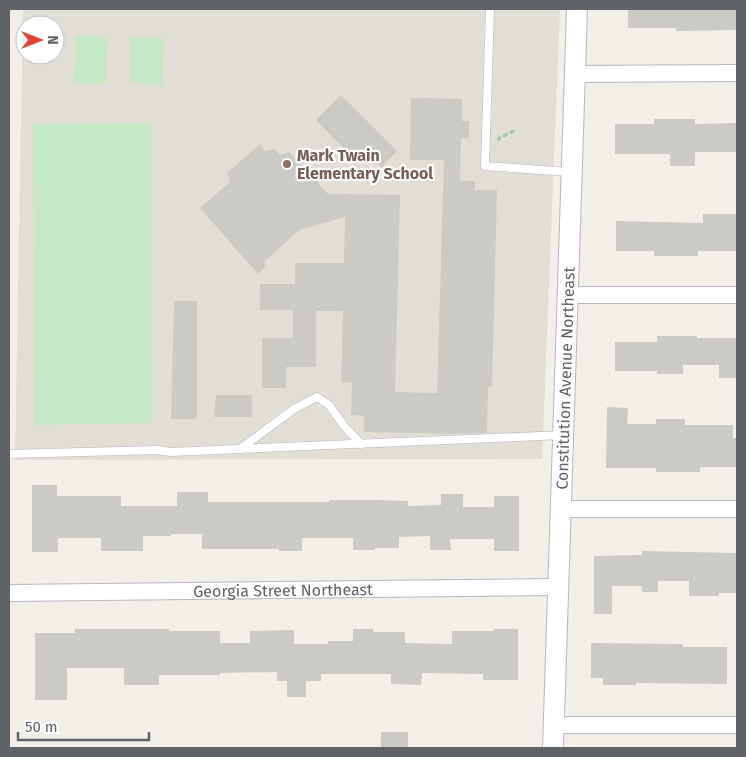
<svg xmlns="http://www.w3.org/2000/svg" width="746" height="757" viewBox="0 0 746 757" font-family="'Fira Sans',sans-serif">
<rect width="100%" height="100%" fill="#f1efe8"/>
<!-- education -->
<path fill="#e1ded6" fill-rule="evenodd" d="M23,9H560L542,459L15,460ZM25,25H55V55H25Z"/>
<!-- green -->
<g fill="#c5e8c5">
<path d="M76,35L107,37L105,84L74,83Z"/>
<path d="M130,37L163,38L162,85L130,82Z"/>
<path d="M151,123L152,423L34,425L33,124Z"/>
</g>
<!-- building -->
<g fill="#cccac5">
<path d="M628,9H737V30L676,31V28H628Z"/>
<path d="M341,95L397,151L381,168L367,154L358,163L316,120Z"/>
<path d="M411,98L462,99V121H469V138H461L460,181H475V190H497L492,387H488L487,433L454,434L364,432V416L351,415L352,383L341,382L343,311H316V367H286V388H262V338H293V310H260V284H295V263H344L345,217L299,230L264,262L266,266L258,274L200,208L230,182L227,173L260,144L265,151L274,149L280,155L289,152L328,194L400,195L395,392L437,393L444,160H410Z"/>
<path d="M654,119H695V124L737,123V152H695V166H670V154H615V124H654Z"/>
<path d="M703,214H737V251H698V256H654V251H616V221L703,223Z"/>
<path d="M174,301H197V417L194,419H171Z"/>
<path d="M657,336H697V338H737V378H719V365H683V374H657V371H615V342H657Z"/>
<path d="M216,395H252V417H214Z"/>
<path d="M607,407L628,408L627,424H656V419H685V425H733V438H737V467H700V472H656V468H606Z"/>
<path d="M32,485H57V496H121V506H177V492H208V502H329V500H375L408,501V506L441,505V494H463V507H494V496H519V551H494V539H450L451,550H430V536L399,537V548H375V550H353V538H302V551H279V549H202V534H171V536H143V551H101V538H58V552H32Z"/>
<path d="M642,551L737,553V593H719V596H689V581H658V592H642V586H612V614H594V556L642,555Z"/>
<path d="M75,629H169V631H220V643H250V631L294,630V644H328V641H353V629H373V632H405V643L452,644V631H494V629H518V680H483V674L422,673L421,685L391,684V674H321V681H306V697H287V681H277V672L220,673V675H159V685H124V668H67V700H35V633H75Z"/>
<path d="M591,643L683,644V647H727V684L636,683V685H603V678H591Z"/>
<rect x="381" y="732" width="27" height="16"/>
</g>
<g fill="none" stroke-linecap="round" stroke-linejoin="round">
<defs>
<g id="service">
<path d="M490,9L485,166L570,172"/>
<path d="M240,449L294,409L317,397L329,405L344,426L361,444"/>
<path d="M9,454L158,450L170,452L563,435"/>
</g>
<g id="minor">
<path d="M574,74L737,73"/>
<path d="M567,295H737"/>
<path d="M561,509H737"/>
<path id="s1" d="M9,593L558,587"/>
<path d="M553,725H737"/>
</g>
<g id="tertiary">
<path id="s2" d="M553,748L577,9"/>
</g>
</defs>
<!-- service casing -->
<use href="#service" stroke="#b5b8bc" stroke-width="9"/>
<!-- minor casing -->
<use href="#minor" stroke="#b5b8bc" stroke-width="18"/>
<!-- tertiary casing -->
<use href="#tertiary" stroke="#b5b8bc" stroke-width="22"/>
<!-- path -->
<path stroke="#9cc7a9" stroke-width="3" stroke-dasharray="5 2.5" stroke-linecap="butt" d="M499,141V138L516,130"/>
<!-- service -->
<use href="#service" stroke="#fff" stroke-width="8"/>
<!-- minor -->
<use href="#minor" stroke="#fff" stroke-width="16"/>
<!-- tertiary -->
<use href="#tertiary" stroke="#fff" stroke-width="20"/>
</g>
<!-- markers -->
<circle fill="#8d6e63" stroke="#fff" stroke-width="2" cx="287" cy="164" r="5"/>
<g text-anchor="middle" stroke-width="4.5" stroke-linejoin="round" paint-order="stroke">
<!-- education labels -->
<g font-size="16" font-weight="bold" fill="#785e54" stroke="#fff" text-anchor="start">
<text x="297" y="161">Mark Twain<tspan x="297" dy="18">Elementary School</tspan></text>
</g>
<!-- street labels -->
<g font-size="16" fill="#5f6368" stroke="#fff">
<text dy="6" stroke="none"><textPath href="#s2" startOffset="370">Constitution Avenue Northeast</textPath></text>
<text dy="6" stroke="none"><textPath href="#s1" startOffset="274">Georgia Street Northeast</textPath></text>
</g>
</g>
<!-- border -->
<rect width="746" height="757" fill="none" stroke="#5f6368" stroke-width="20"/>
<!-- north arrow -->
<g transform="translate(40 40) rotate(90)"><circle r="24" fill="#ffffff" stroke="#bfc1c3"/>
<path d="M0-4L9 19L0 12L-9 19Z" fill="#ea4335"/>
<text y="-8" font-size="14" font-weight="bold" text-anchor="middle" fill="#5f6368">N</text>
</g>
<!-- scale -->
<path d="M18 732v8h131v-8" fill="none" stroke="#5f6368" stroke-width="2.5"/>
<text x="25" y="732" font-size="15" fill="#5f6368" stroke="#ffffff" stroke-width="4" paint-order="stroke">50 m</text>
</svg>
